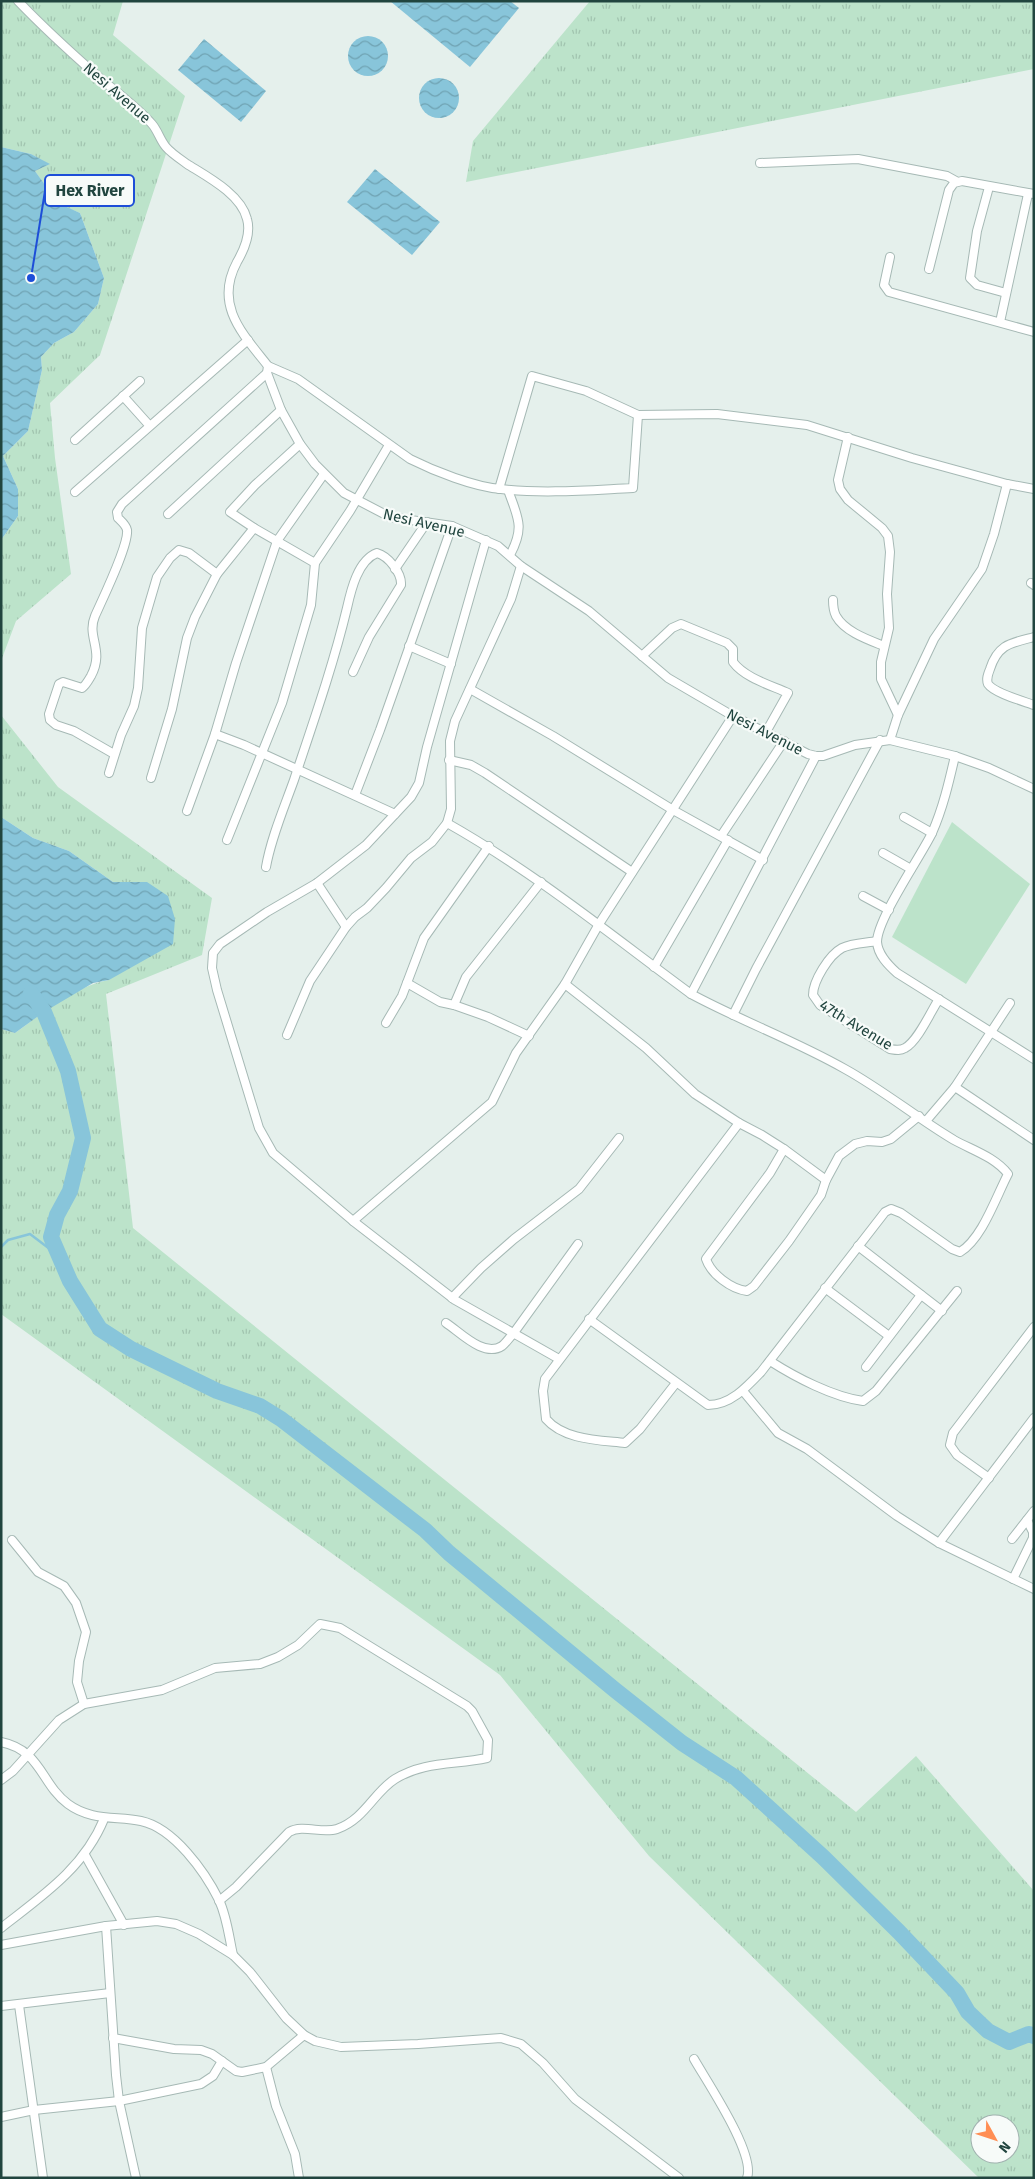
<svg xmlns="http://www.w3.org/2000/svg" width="1035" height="2179" viewBox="0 0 1035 2179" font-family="'Fira Sans',sans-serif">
<defs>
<pattern id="grass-tufts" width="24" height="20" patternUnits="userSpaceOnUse" patternTransform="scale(1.25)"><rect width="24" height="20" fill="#bce3ca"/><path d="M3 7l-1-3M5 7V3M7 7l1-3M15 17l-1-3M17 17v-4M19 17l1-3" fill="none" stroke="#a1c4af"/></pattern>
<pattern id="water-waves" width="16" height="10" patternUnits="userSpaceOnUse" patternTransform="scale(1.25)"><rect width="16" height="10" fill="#88c5da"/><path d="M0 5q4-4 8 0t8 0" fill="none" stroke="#6fa2b2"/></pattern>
</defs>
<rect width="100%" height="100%" fill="#e5f0ec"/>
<!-- grass -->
<g fill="url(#grass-tufts)" fill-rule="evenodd">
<path d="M1,1H123L113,35L185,96L100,355L50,403L55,458L71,574L16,621L1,661V540L18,516V489L3,456L28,431L42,370L41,357L54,343L74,332L98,304L104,278L80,213L58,204L35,171L49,164L31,154L1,147Z"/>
<path d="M590,1H1034V69L466,182L473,141Z"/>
<path d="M1,715L58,787L212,898L202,955L106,994L133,1228L856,1812L916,1756L1034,1891V2178H979L649,1856L500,1675L1,1314V1029L15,1033C43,1013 75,986 109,980L147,882H113L69,851L33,838L1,817ZM980,2124H1010V2154H980Z"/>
</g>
<!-- park -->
<path fill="#bce3ca" d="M952,822L1030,884L966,984L892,937Z"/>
<!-- water -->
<g fill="url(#water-waves)">
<path d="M390,1H510L519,8L470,67Z"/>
<circle cx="368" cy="56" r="20"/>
<path d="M204,39L266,91L241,122L178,70Z"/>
<circle cx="439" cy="98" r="20"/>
<path d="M1,147L31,154L50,164L35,171L58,203L80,213L104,278L98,304L74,332L54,343L41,357L42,370L28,431L3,456L18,489V516L1,540Z"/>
<path d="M375,169L440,222L412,255L347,202Z"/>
<path d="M1,817L33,838L69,851L113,882H147L168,896L175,919L173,944L109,980L93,983L44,1012L15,1033L1,1029Z"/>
</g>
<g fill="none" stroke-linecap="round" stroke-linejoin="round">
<!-- stream -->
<path stroke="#88c5da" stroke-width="2.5" d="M1,1247L8,1240L30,1234L59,1256"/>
<!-- river -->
<path stroke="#88c5da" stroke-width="16" d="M31,993L44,1012L68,1071L83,1138L70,1191L57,1215L51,1237L70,1281L100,1329L131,1349L217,1391L260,1406L281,1419L425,1530L449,1553L615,1690L682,1743L736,1778L823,1857L899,1932L957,1993L968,2012L988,2031L1009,2042L1029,2034L1034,2036"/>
<defs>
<g id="street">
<path d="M18,1C42,26 67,49 93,72C112,89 135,105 152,124C158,131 160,140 166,147C171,153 180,159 187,164C206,176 241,194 247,219C251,233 244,250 237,262C214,305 242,333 268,366L267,373L281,410L300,444L315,464L344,493L390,517L452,526L498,546L521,566L589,611L668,678L733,716L808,754L816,756H823L855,745L890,740L955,756L989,768L1034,789"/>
<path d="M760,163L858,159L947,176L956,181"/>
<path d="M989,187L977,231L970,278L977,285L1006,293"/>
<path d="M890,257L884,285L889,292L1034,332"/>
<path d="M929,269L949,190L954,183L962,181L1034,194"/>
<path d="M1000,322L1028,194"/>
<path d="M268,366L298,379L410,459C434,471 474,487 501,489C544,494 590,490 633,488L638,415"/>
<path d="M123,396L149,425"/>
<path d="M848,437L838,480L840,489L848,500L882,528L888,536L890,552L887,594L889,628L881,662V679L898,715"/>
<path d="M75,440L140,381"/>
<path d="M499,489L532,376L586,391L638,415L717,414L807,425L912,458L1007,484L1034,489"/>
<path d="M508,490C518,518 525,527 510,555"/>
<path d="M75,492L248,340"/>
<path d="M168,514L281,410"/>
<path d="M254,528L230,512L255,485L300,444"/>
<path d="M486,540L427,747L419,783L411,797L366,845L317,883L267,912L220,944L213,953L212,968L217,990L259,1128L273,1153L353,1221L455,1300L559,1359"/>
<path d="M395,569L427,522"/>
<path d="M1031,583L1034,585"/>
<path d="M833,600C833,605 834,612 836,616C845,632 869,640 884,646"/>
<path d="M1034,637C1011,643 998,644 990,669C988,674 986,679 988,684C994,693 1023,701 1034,705"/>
<path d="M409,646L451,664"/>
<path d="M642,656L672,628L681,624L727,643L733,649V662C745,678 770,685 788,693L766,732"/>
<path d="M470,689L553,736L673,810L763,860"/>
<path d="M215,734L244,745L395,814"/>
<path d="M890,740L898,715L934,639L982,569L994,534L1007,484"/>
<path d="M114,754L74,731L56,725L50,720L49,714L59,684L63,682L82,688C86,685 88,681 91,676C105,650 86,637 95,616C102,600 129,545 127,530C126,525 122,522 118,518L117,512L122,504L267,373"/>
<path d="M955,756C949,782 943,808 932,833C921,856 877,919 877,942C878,955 888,965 897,973L1034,1059"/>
<path d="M449,760L471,765L485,773L632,872"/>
<path d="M109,773L121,735L134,706L138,688L142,628L157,577L170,558L179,550L189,553L217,574"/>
<path d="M151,778L172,709L187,638L195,617L217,574L254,528L315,563"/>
<path d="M355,795L380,730L452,526"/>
<path d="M187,811L215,734L236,663L277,541L324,474"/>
<path d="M904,817L932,833"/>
<path d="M447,823C534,872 611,935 691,994C741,1021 796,1041 845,1069C883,1090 917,1118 954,1140C972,1150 995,1157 1008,1174C996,1197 982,1239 960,1252L952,1249L901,1213L891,1209L885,1212L761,1372C746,1388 730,1405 708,1405L589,1319"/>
<path d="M721,836L784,741"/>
<path d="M227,840L282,703L311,605L315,563L350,511L389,445"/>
<path d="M883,853L911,869"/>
<path d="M266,867C271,838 284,808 294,780C313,723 333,666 347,608C351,590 358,560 377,553C388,556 402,573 401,585L369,637L353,672"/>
<path d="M317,883L346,927"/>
<path d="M863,896L889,910"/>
<path d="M877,941C866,943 852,943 842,948C829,955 813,981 813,995L820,1005L890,1049C896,1050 900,1051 905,1048C918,1041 931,1011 939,999"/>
<path d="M654,967L728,840"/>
<path d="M407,983L440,1002L454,1005L488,1017L529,1036"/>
<path d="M565,984L646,1048L695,1094L739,1123L762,1135L784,1149L826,1180"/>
<path d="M691,994L816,756"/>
<path d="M1010,1003L955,1087L1034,1140"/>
<path d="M454,1005L466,977L541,882"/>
<path d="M733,1015L756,969L880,740"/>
<path d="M386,1023L402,996L424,938L489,846"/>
<path d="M287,1035L310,981L346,927L355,917L367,908L386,888L411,858L432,842L447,823L451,809L450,741L455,721L511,599L521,566"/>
<path d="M926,1121L955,1087"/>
<path d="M784,1149L770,1173L706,1259C711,1274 731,1289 747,1291L754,1286L789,1241L821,1195L826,1180L839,1156L855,1144L867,1141L882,1142L891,1139L919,1116"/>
<path d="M353,1221L492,1102L516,1053L565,984L599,924L733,716"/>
<path d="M858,1246L942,1311"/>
<path d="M825,1288L889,1336"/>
<path d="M452,1298L481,1268L514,1239L579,1189L619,1138"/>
<path d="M446,1323C460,1332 484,1358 502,1346C506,1343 509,1338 513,1334L578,1244"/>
<path d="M770,1361C795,1377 833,1397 863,1401L876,1391L957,1291"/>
<path d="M866,1367L921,1295"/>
<path d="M676,1383L640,1429L625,1443C599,1440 564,1440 546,1419L543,1391L545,1379L739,1123"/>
<path d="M743,1391L778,1433L807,1449L897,1516L939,1543L1034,1589"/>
<path d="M989,1478L957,1455L950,1445L953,1433L1034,1327"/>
<path d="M1012,1539L1034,1511"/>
<path d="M12,1540L38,1572L64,1586L76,1603L86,1632L79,1661L77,1682L84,1704"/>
<path d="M939,1543L1034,1418"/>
<path d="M1013,1579L1033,1538V1532L1027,1520"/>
<path d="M1,1742C41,1750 41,1784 68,1804C91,1821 116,1816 141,1821C174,1828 205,1872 219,1900C227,1917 229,1937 233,1955"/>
<path d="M1,1780L13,1771L59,1720L84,1704L162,1690L215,1668L260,1664L278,1657L298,1645L320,1624L340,1628L467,1706L472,1711L488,1740L487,1758C455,1765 424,1761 395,1779C374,1792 365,1819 337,1829C322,1834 303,1824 289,1832L236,1887L219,1901"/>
<path d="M85,1855L124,1925"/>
<path d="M106,1926L116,2075L119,2101L136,2178"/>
<path d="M1,1928C42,1896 84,1868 104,1819"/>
<path d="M1,1945L106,1926L157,1921L176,1924L199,1934L233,1955L250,1972L286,2018L304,2035L315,2041L341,2047L418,2044L501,2038L521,2044L543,2063L575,2099L679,2178"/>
<path d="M19,2005L43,2178"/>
<path d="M1,2006L110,1993"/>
<path d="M113,2038L174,2049L201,2050L212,2054L236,2071L242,2072L266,2067L304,2035"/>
<path d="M694,2059C707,2082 756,2154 747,2178"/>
<path d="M266,2067L276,2106L295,2154L299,2178"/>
<path d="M1,2117L34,2110L119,2101L201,2084L213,2076L222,2061"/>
</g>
</defs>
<!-- street casing -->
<use href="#street" stroke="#a6b9b5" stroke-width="10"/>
<!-- street -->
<use href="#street" stroke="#fff" stroke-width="8"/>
</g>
<g text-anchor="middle" stroke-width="4.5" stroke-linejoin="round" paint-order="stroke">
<!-- street labels -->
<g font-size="15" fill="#21453f" stroke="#f7fbf9">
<text transform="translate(117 93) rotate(41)" y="5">Nesi Avenue</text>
<text transform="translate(424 523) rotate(13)" y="5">Nesi Avenue</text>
<text transform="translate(765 732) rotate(27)" y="5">Nesi Avenue</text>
<text transform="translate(856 1025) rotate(31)" y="5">47th Avenue</text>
</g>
</g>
<!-- callouts -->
<path fill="none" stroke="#1d4ed8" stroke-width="2" d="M31 278L45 191"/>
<circle fill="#1d4ed8" stroke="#f7fbf9" stroke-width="2" cx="31" cy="278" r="5"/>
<rect fill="#f7fbf9" stroke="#1d4ed8" stroke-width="2" x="45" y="175" width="89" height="31" rx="5"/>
<g font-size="16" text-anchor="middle" font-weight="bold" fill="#21453f">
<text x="90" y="196">Hex River</text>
</g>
<!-- border -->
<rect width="1035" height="2179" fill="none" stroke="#21453f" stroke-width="5"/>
<!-- north arrow -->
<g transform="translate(995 2139) rotate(130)"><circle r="24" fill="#f7fbf9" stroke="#a1b2af"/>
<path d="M0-4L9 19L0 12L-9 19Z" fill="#ff8e54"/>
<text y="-8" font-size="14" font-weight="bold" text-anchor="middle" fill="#21453f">N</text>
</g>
</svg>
